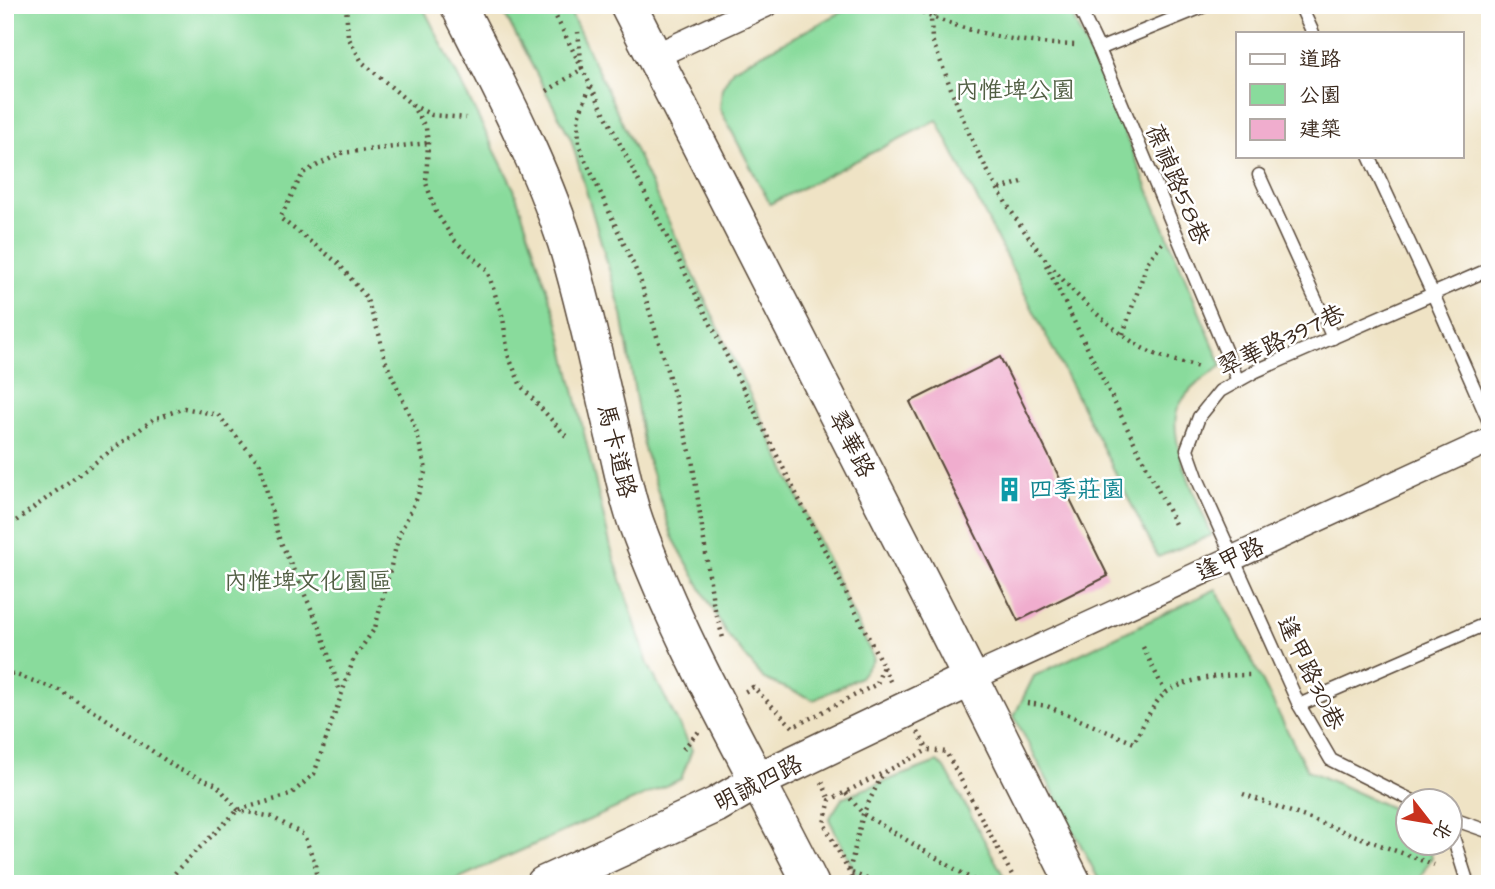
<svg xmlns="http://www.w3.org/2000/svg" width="1495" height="889" viewBox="0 0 1495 889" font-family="'Architects Daughter','LXGW WenKai TC',sans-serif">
<rect width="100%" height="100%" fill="#fff"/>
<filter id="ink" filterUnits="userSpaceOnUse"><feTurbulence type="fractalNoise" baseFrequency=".0143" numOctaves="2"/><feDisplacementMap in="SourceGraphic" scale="14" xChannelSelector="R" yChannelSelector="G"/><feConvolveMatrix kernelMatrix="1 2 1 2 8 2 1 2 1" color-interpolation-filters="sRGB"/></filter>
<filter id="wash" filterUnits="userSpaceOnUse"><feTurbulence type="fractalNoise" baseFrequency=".00686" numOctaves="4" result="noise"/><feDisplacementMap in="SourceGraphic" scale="28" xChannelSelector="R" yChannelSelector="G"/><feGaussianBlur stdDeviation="1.57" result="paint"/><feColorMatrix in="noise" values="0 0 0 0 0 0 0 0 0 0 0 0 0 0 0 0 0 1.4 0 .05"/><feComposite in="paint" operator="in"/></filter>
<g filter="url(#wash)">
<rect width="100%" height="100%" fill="#efe3c5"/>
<!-- green -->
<g fill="#89db9c" stroke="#62825d" stroke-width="2">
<path d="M5,5H422L514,189L558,322L611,548L648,664L692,750L681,779L446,884H5Z"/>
<path d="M500,5H567L874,659L860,677L814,700L764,679L726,633L672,536L644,448L622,314L571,139Z"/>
<path d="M855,5H1067L1107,91L1222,366C1205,377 1188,388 1179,406C1164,434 1200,506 1212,535L1158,557L937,120L770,204L720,109L722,88L733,69Z"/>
<path d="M1216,589L1307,770L1407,815L1408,844H1428L1432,857L1416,884H1101L1014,716L1034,676Z"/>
<path d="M937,762L945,768L1008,884H861L829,819L843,797Z"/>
</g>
<g id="blocks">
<!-- building -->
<path fill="#f0adce" d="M1000,357L1108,576L1018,621L910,402Z"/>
</g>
</g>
<g filter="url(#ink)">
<use href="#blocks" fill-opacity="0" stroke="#564637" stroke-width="2"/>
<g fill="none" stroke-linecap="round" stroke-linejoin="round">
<defs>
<g id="lane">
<path d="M1078,5L1099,49L1238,381"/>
<path d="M1300,5L1313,33"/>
<path d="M1099,49L1207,5"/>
<path d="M1369,156L1433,294L1490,424"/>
<path d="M1259,175L1333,338"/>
<path d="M1299,705L1490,622"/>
<path d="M1415,802L1331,760L1299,705L1198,480L1187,449L1199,417L1220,391L1256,371L1490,269"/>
<path d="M1450,818L1490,832"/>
<path d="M1450,827L1468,884"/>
</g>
<g id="street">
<path d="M655,56L765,5"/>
<path d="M970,679L1490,440"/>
</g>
<g id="secondary">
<path d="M458,5C497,82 538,159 565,241C586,308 599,378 616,446C622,471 627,498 636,523C682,649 751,764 811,884"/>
<path d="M628,5L938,613L1074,884"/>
<path d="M544,884L716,805L757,781L970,679"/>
</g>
</defs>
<!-- lane casing -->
<use href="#lane" stroke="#564637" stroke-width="15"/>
<!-- street casing -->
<use href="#street" stroke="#564637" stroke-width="27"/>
<!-- secondary casing -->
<use href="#secondary" stroke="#564637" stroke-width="38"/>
<!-- path -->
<g stroke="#564637" stroke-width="4.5" stroke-dasharray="2 5" stroke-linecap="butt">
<path d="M346,5L348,37L362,62L411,104L426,128L428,143L426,183L436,212L454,240L487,270L503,318L508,355L521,386L566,436"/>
<path d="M550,5L883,666L877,684L793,727L753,687L741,694"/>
<path d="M903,5C961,31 1015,44 1078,45"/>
<path d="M944,5L931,18L932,40C949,81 963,125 984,164C1020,233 1072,303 1139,346C1156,357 1179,362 1199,367"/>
<path d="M590,87L578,117L579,146L640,279L675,397L692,459L713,602L723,638"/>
<path d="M547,91L582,69L578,32"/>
<path d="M412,105L432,115L466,118"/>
<path d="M1000,189L1022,182"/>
<path d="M1046,265L1177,528"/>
<path d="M1123,334L1148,261L1162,243"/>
<path d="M5,529L154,419L184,408L218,415L260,464L278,536L320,628L340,692"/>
<path d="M1143,647L1165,692"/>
<path d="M883,667L892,685"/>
<path d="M5,671L59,690L102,716L178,769L217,785L238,810L272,817L304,835L315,863L317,884"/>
<path d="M1027,703L1047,706L1134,743C1141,729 1154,700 1167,692C1193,676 1225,675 1254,675"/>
<path d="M918,732L928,750"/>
<path d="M683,749L701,729"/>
<path d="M822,782L830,800"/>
<path d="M846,793L863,814L980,884"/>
<path d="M1243,794L1434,865"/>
<path d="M166,884L180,867L238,810L290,795L314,774L354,658L375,628L399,535L417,498L426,469L415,427L385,360L379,334L366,297L338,263L280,218L303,173L341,153L428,143"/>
<path d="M855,884L824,823L830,800L928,750L946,752L1017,884"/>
<path d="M880,884L849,872L863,814L882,775"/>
</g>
<!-- lane -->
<use href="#lane" stroke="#fff" stroke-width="12"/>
<!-- street -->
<use href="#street" stroke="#fff" stroke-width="24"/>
<!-- secondary -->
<use href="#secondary" stroke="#fff" stroke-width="35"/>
</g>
</g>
<!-- icons -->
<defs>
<symbol id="building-bare" viewBox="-9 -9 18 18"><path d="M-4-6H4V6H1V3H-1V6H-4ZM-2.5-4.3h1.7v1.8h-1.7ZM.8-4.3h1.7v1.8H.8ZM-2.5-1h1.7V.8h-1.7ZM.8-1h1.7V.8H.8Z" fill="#0f9aa8" stroke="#fff" stroke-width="2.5" paint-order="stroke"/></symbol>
</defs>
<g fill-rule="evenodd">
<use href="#building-bare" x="992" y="472" width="35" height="35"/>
</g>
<g text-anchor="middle" stroke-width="5" stroke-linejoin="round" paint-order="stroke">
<!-- park labels -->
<g font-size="24" fill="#525f44" stroke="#fff">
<text x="1015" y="98">內惟埤公園</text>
<text x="308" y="589">內惟埤文化園區</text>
</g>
<!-- street labels -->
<g font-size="24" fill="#3b2a1e" stroke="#fff">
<text transform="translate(1178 184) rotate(67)" y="8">葆禎路58巷</text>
<text transform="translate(1281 340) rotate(-25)" y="8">翠華路397巷</text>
<text transform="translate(852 444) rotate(63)" y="8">翠華路</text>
<text transform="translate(617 451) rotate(76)" y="8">馬卡道路</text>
<text transform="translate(1230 559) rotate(-25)" y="8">逢甲路</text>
<text transform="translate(1311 673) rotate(64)" y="8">逢甲路30巷</text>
<text transform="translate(758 783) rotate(-27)" y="8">明誠四路</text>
</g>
<!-- culture labels -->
<g font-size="24" fill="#0d838f" stroke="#fff" text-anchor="start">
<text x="1029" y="497">四季莊園</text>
</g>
</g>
<!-- margin -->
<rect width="1495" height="889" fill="none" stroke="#fff" stroke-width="28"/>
<!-- legend -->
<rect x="1236" y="32" width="228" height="126" fill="#ffffff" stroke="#b1aaa5" stroke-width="2"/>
<rect x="1250" y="54" width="35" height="10" fill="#ffffff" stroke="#b1aaa5" stroke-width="2"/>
<text x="1299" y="66" font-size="21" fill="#3b2a1e">道路</text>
<rect x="1250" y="84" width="35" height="21" fill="#89db9c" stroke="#b1aaa5" stroke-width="2"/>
<text x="1299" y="102" font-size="21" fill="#3b2a1e">公園</text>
<rect x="1250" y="119" width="35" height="21" fill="#f0adce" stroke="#b1aaa5" stroke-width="2"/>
<text x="1299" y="136" font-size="21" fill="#3b2a1e">建築</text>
<!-- north arrow -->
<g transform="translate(1429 822) rotate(121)"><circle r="33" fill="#ffffff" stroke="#b1aaa5" stroke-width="2"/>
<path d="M0-5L12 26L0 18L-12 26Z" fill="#c8321e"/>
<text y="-10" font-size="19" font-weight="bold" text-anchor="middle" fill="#3b2a1e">北</text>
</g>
</svg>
